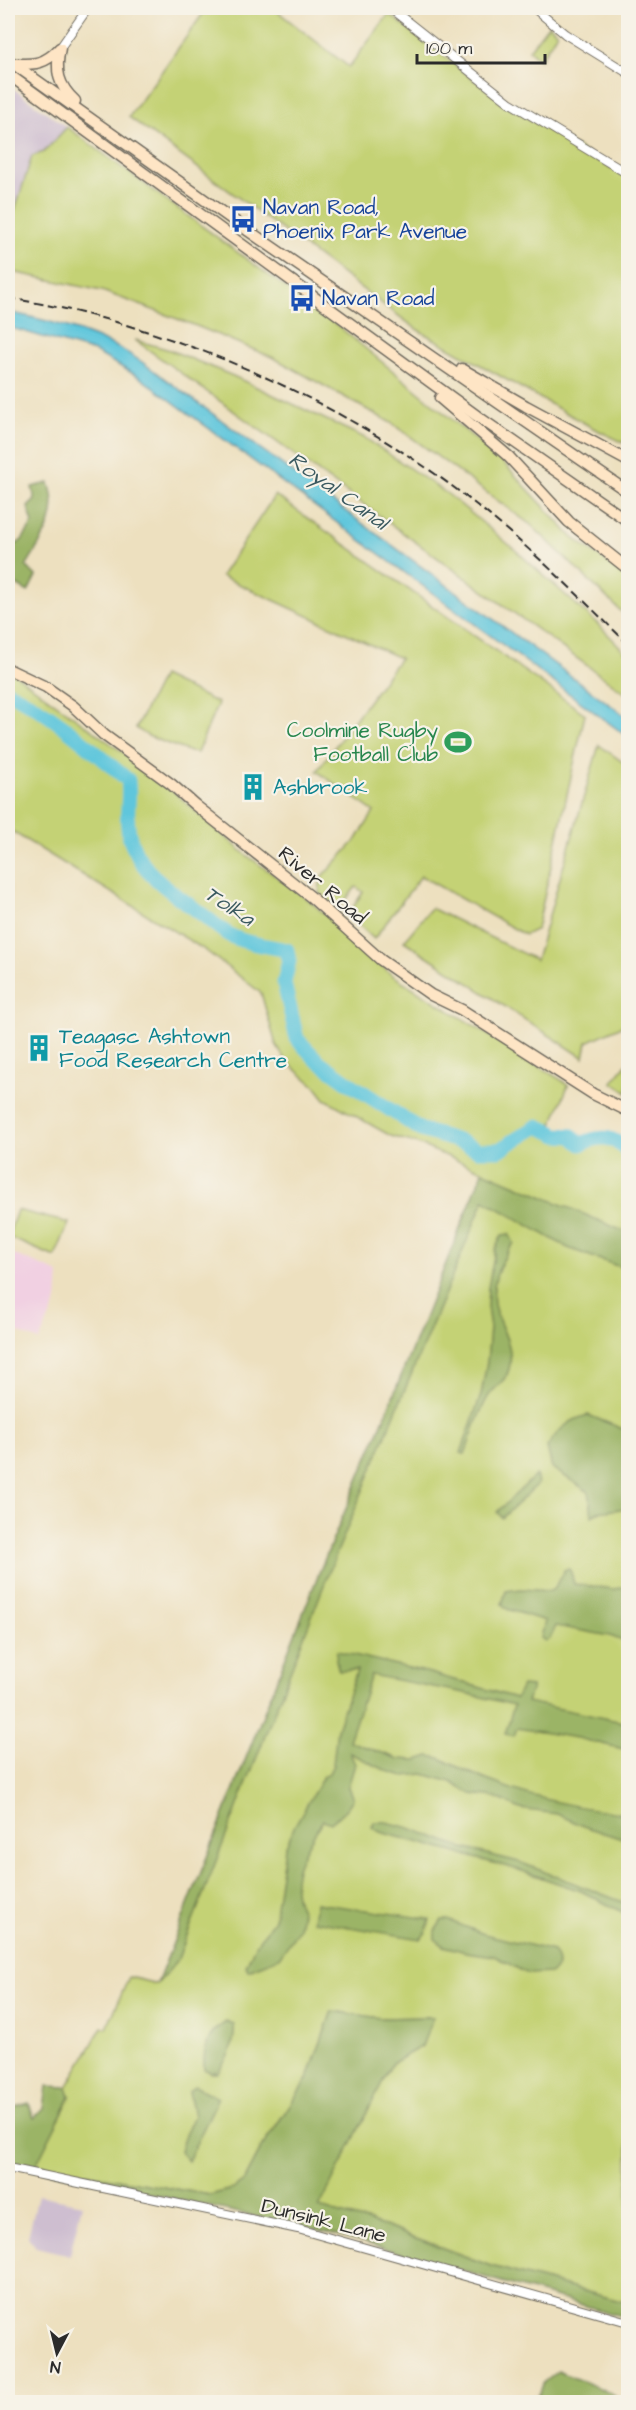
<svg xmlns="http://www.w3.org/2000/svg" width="636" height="2410" viewBox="0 0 636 2410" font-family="'Architects Daughter',sans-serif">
<rect width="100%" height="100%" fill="#f7f3e8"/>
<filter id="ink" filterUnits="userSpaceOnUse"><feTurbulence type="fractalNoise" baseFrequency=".0167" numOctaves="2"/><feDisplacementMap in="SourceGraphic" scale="12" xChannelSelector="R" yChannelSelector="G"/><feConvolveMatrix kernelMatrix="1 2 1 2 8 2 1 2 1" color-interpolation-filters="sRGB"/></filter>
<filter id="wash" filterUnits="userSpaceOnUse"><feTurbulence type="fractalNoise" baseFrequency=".008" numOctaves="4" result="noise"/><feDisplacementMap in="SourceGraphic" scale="24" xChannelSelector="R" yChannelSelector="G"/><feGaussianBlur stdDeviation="1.35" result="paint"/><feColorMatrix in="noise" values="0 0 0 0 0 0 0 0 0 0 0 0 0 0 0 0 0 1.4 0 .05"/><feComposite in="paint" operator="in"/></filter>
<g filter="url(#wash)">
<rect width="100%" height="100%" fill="#ede0bf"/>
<!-- built -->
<path fill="#f1d0e2" d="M8,1252L59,1273L57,1301L39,1341L8,1328Z"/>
<!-- industrial -->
<g fill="#cebed0">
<path d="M8,85L67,127L44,153L32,157L14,213L8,227Z"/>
<path d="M38,2195L82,2204L70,2255L36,2247L28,2237Z"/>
</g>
<!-- green -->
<g fill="#c4d274" stroke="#787e50" stroke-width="1.5">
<path d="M207,8H273L349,67L389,14L507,105L628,178V445L593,428L418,330L129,117Z"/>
<path d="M549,24L557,33L540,60L529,50Z"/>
<path d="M67,127L342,329L501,460L573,538L628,577V618L531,525L393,424L274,358L199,327L102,291L13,272L8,273V227L14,213L32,156L44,152Z"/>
<path d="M135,340L170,350L233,376L365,438L449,495L513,548L600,626L628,655V695Z"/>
<path d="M275,495L585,714L537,929L525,935L421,876L374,939L348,915L363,892L356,887L339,908L319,894L321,878L357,839L374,812L317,771L400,658L221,576Z"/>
<path d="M8,672L15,674L158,778L245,854L310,901L392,975L563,1081L568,1086L549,1132L557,1135L572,1136L581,1144C602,1135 614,1135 628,1153V2303L491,2266L384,2226L318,2208L392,2063L422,2046L432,2017L380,2018L332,2011L308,2078L262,2147L244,2181L233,2189L210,2195L35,2165L70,2098L67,2087L102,2027L107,2028L129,1977L157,1984L319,1573L388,1409L483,1171L415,1143L391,1136L325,1099L315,1086L286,1061L276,1045L261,993L205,950L8,829Z"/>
<path d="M162,676L218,703L197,753L190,752L148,736L136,728Z"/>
<path d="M599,745L628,766V1023L587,1042L584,1058L404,941L431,908L536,960Z"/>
<path d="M628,1062V1093L612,1082Z"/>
<path d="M17,1210L69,1223L55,1257L8,1237Z"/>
</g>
<!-- forest -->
<g fill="#9bb466" stroke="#637048" stroke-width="1.5">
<path d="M49,483C61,516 43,538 26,566L36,576L28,592L15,584L8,583V536L17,544L22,540L33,523L28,507L35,500L32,487Z"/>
<path d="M483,1171L628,1233V1270L568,1248L484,1200L333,1562L177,1961L157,1984L319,1573L388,1409Z"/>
<path d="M509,1234L514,1243C502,1259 491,1281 494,1303C496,1323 516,1344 509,1369C506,1381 497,1385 490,1394C479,1409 472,1436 465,1454L461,1453L481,1395L487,1362L490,1328L487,1307L488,1288L495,1250L502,1235Z"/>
<path d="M588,1415L628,1431V1508L598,1512L592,1516L589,1492L552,1468L547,1447C558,1430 568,1420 588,1415Z"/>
<path d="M536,1475L538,1484L502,1518L497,1512Z"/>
<path d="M569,1569L571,1572L574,1584L614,1589L628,1587V1643L610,1636L556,1626L550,1639L545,1641L541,1638L545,1621L507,1609L502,1604L506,1591L521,1589L550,1591L554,1589L564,1570Z"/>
<path d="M337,1651L430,1673L516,1698L522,1686L532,1687L527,1702L628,1723V1750L577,1738L517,1728L514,1736L505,1734L514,1705L465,1693L371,1675L349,1741L399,1759L417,1760L429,1756L440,1758C501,1791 560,1806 628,1814V1841L583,1826L557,1814L520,1809L495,1797L471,1794L451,1782L434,1777L424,1774L404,1776L387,1771L350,1753L355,1764L348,1787L353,1799L347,1808L331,1823L323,1820C305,1849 283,1877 302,1912L299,1929L279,1958L248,1970L246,1966L255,1946L274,1920L285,1848L295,1825L323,1777L329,1773L333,1765L337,1729L357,1670L339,1671L336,1660Z"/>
<path d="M374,1822H386L410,1828L463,1848L519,1862L628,1904V1915L581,1891L519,1870L380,1832L372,1827Z"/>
<path d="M316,1903L430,1919L426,1932L421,1939L313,1921Z"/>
<path d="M442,1920H448L484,1934L553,1951C559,1960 560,1964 552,1973L528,1974L494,1956L466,1952L444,1946L435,1939V1931Z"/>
<path d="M332,2011L380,2018L433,2017L422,2046L392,2063L319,2208L384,2226L491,2266L628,2303V2318L327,2232L8,2163V2116L13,2113L12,2108L29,2103L34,2118L44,2108L47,2086L67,2087L70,2097L36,2165L210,2195L233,2189L244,2181L262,2147L308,2078Z"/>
<path d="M226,2022L234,2025C235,2045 229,2057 217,2073H214L215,2070L212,2073L204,2069C203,2047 207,2034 226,2022Z"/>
<path d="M195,2086L218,2098L188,2161L180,2151L185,2134L194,2116L189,2091Z"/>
<path d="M558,2371C579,2381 603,2387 621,2400V2402H536L544,2382Z"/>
</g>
<!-- water -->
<path fill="#5fc6dc" stroke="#457884" stroke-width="1.5" d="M8,312C56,322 101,334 142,362L628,718V737L139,377L95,352L8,327Z"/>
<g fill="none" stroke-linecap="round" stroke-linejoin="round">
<!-- river -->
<path stroke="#5fc6dc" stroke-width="15" d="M8,692C53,713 90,748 128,780C131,802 123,821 132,844C143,876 178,896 203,915C213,923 223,932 233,937C251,945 269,946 287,950L289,961L284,983L297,1039L317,1060L349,1083L421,1130L461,1142L478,1150H499L538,1126L557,1135L572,1136L581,1144C602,1135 614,1135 628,1153"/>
</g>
</g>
<g filter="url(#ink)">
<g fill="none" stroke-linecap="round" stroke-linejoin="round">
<defs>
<g id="street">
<path d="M390,8L509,102L628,174"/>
<path d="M534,8L565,34L628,73"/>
<path d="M60,48L88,8"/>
<path d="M8,2168L298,2229L628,2322"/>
</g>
<g id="secondary">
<path d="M60,48C55,71 58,85 75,101"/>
<path d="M8,60L240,225L628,492"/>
<path d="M14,64C34,64 44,65 59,49"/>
<path d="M8,74L477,416L628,521"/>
<path d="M462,369L526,406L628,461"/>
<path d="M440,398L508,456L569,522L628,569"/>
<path d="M8,669L46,687L73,706L104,735L171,784L195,805L311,897L381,960L431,995L462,1010L593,1094L628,1111"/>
</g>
</defs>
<!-- street casing -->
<use href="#street" stroke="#6f6a5f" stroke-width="10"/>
<!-- secondary casing -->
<use href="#secondary" stroke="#6f6a5f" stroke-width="13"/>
<!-- street -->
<use href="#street" stroke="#fff" stroke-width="8"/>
<!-- secondary -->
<use href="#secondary" stroke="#fee5c5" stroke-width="10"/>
<!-- rail -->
<path stroke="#2b2b2b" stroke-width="2" stroke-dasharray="9 4.5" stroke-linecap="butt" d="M8,298C180,325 370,412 502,526C546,563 587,604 628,644"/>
</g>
</g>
<!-- icons -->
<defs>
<symbol id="bus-bare" viewBox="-9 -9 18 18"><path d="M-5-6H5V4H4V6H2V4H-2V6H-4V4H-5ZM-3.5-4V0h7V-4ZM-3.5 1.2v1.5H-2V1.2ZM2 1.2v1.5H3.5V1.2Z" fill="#1a4fb4" stroke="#f7f3e8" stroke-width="2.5" paint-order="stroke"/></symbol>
<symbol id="stadium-bare" viewBox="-9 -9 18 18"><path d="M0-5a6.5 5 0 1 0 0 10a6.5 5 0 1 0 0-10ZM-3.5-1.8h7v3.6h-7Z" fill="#2e9e5b" stroke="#f7f3e8" stroke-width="2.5" paint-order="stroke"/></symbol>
<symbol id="building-bare" viewBox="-9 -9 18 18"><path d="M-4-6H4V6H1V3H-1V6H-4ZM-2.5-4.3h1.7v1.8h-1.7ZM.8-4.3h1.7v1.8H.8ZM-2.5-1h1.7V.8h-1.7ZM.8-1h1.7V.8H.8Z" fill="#0f9aa8" stroke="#f7f3e8" stroke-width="2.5" paint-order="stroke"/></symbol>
</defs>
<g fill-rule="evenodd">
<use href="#bus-bare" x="224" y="200" width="38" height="38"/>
<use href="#bus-bare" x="283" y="279" width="38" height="38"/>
<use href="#stadium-bare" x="439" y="723" width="38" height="38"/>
<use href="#building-bare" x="234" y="768" width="38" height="38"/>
<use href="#building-bare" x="20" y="1029" width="38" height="38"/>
</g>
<g text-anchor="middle" stroke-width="4.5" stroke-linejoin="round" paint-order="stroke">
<!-- transit labels -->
<g font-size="21" fill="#164399" stroke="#f7f3e8" text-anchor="start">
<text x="263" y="214">Navan Road,<tspan x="263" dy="24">Phoenix Park Avenue</tspan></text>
<text x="322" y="305">Navan Road</text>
</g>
<!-- leisure labels -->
<g font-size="21" fill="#27864d" stroke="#f7f3e8" text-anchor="end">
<text x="438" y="737">Coolmine Rugby<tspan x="438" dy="24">Football Club</tspan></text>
</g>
<!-- culture labels -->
<g font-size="21" fill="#0d838f" stroke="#f7f3e8" text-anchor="start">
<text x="273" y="794">Ashbrook</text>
<text x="59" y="1043">Teagasc Ashtown<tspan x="59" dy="24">Food Research Centre</tspan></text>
</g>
<!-- street labels -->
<g font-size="21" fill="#2b2b2b" stroke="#f7f3e8">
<text transform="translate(323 885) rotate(40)" y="7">River Road</text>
<text transform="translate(324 2220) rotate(14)" y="7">Dunsink Lane</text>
</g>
<!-- water labels -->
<g font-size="22" font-style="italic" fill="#3b5a60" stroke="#f7f3e8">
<text transform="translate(339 490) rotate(36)" y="8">Royal Canal</text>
<text transform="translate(230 905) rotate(33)" y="8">Tolka</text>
</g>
</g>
<!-- margin -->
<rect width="636" height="2410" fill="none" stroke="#f7f3e8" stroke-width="30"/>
<!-- north arrow -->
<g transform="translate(57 2353) rotate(187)" stroke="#f7f3e8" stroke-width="4.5" paint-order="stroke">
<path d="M0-4.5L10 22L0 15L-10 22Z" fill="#2b2b2b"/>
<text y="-9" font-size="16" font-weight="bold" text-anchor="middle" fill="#2b2b2b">N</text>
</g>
<!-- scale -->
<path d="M417 54v9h128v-9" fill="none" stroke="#2b2b2b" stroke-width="3"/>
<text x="426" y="54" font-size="18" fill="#2b2b2b" stroke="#f7f3e8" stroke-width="4.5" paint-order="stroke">100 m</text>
</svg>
